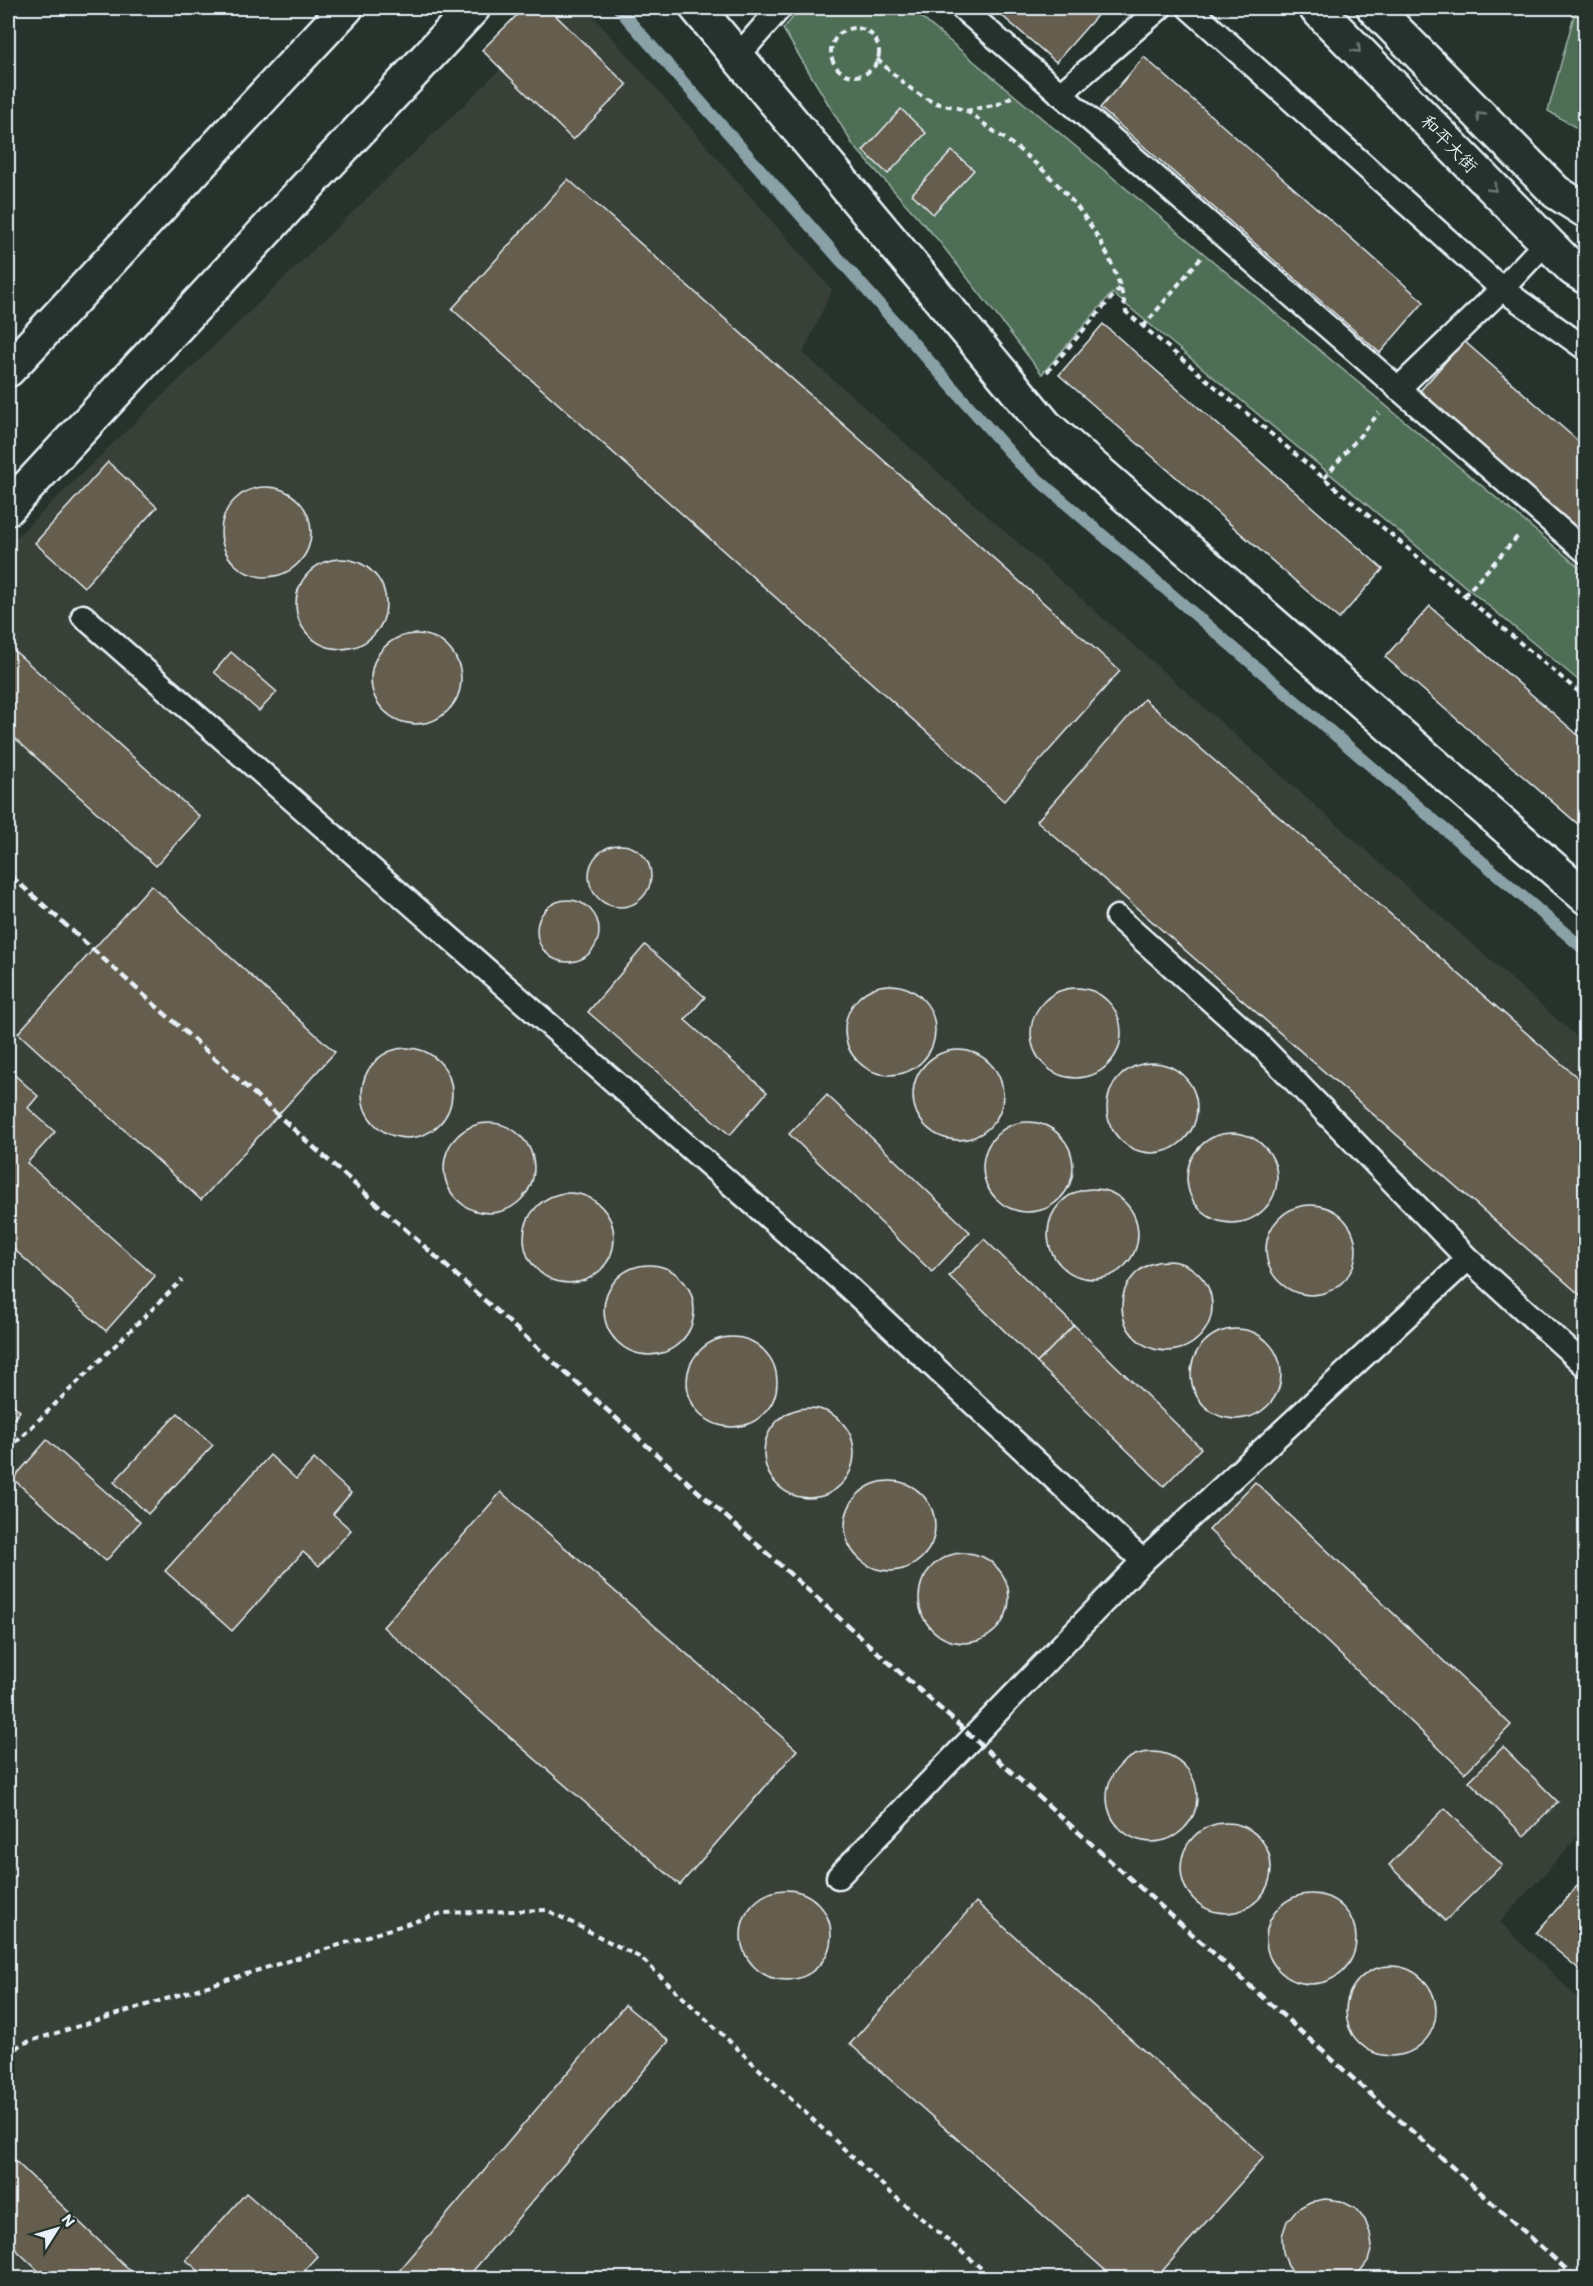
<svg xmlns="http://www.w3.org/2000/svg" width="1593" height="2286" viewBox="0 0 1593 2286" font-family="Itim,'LXGW WenKai TC',sans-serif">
<rect width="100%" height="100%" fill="#26332d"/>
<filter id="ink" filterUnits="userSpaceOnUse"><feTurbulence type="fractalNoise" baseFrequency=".0167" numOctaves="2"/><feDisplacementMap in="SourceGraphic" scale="12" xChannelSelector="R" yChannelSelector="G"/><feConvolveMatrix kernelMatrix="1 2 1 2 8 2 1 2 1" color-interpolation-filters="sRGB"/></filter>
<g filter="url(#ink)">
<!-- built -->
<path fill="#394037" d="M564,8H586L832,290L803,353L1585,1044V1829L1500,1922L1585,2005V2278H8V545Z"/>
<!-- green -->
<g fill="#4f6e56" stroke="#9cb0a7" stroke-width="1.5">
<path d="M801,8H910L1585,572V686L1112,293L1042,374L938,240L853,145L783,29Z"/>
<path d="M1576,8H1585V133L1548,111Z"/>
</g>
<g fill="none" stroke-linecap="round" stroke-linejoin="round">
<!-- stream -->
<path stroke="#8aa1a8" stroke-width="12" d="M618,8L1020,464L1586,951"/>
</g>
<!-- building -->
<g fill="#655d4e" stroke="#e8f1f8" stroke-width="1.5">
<path d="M524,8H548L627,85L573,140L482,50Z"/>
<path d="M993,8H1096L1101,11L1056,62Z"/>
<path d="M1144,57L1424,302L1380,353L1100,108Z"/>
<path d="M901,109L926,133L888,174L863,151Z"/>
<path d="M952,151L974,170L933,214L912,194Z"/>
<path d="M568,179L1120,671L1004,801L452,309Z"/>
<path d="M1103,324L1383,569L1339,619L1059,375Z"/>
<path d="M1464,341L1586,448V537L1419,392Z"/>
<path d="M108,462L157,507L84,587L35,543Z"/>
<circle cx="266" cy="532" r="45"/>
<circle cx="341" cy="604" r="45"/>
<path d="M1430,606L1586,742V831L1385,657Z"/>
<circle cx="416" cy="679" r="45"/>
<path d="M8,645L200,817L156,866L8,732Z"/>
<path d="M231,652L277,692L259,711L214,672Z"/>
<path d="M1144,699L1586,1085V1300L1037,821Z"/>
<circle cx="620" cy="876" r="31"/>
<path d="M151,885L335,1052L201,1200L18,1033Z"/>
<circle cx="568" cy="931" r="31"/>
<path d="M645,945L705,997L685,1020L767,1092L730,1135L588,1012Z"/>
<circle cx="890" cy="1030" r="45"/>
<circle cx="1076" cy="1033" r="45"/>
<circle cx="407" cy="1093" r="45"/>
<circle cx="958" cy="1095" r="45"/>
<circle cx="1152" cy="1108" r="45"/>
<path d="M8,1069L38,1096L28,1108L55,1132L27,1163L155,1276L106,1331L8,1244Z"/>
<path d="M827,1095L970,1232L932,1272L789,1134Z"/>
<circle cx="1028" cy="1167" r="45"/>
<circle cx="489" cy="1168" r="45"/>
<circle cx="1232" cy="1178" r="45"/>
<circle cx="1093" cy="1234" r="45"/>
<circle cx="569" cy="1238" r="45"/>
<circle cx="1311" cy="1250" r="45"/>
<path d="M984,1239L1074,1325L1037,1363L949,1276Z"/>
<circle cx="1167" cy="1306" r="45"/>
<circle cx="649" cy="1310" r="45"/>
<path d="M1074,1325L1201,1448L1164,1486L1037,1363Z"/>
<circle cx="1236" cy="1374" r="45"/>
<circle cx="732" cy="1382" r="45"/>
<path d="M8,1400L20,1411L8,1426Z"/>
<circle cx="809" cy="1453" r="45"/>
<path d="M178,1413L213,1445L148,1514L114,1482Z"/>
<path d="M47,1440L140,1522L106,1561L13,1479Z"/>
<path d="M270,1455L296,1479L314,1459L351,1493L333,1514L351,1530L319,1566L303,1552L232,1631L165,1571Z"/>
<circle cx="890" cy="1526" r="45"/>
<path d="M1255,1482L1511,1725L1465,1773L1209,1530Z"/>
<path d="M501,1492L797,1750L680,1885L383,1627Z"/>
<circle cx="964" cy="1598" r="45"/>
<path d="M1503,1747L1558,1802L1524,1836L1469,1781Z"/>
<circle cx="1152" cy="1797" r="45"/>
<path d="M1445,1808L1502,1865L1445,1921L1389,1865Z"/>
<circle cx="1226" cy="1868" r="45"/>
<path d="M1586,1876V1975L1536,1933Z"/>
<circle cx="786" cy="1935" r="45"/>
<circle cx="1311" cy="1939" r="45"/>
<path d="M976,1902L1264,2157L1156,2278H1114L850,2044Z"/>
<circle cx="1391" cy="2011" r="45"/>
<path d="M625,2005L669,2041L467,2278H393Z"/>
<path d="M8,2154L138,2278H46L8,2242Z"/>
<path d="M246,2193L318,2256L298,2278H207L186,2260Z"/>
<path d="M1325,2199L1341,2201L1355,2208L1365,2220L1370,2233L1372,2247L1368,2261L1355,2278H1298L1288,2266L1283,2252L1282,2236L1287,2221L1297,2209L1310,2202Z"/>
</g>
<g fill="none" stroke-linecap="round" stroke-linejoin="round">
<defs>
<g id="lane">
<path d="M962,8L1586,552"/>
<path d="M1189,8L1502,289L1586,349"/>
<path d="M738,56L780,8"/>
<path d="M1060,94L1160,8"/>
<path d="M1398,389L1502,289L1546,242"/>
<path d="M83,616L846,1285L1143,1561"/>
<path d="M1117,917L1256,1041L1468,1259"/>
<path d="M838,1877L1143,1561L1468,1259L1586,1366"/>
</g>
<g id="street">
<path d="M697,8L1046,426L1586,897"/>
<path d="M8,508L473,8"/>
</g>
<g id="secondary">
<path d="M1316,8L1573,269L1586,277"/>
<path d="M1374,8L1556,192L1586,211"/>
<path d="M8,370L346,8"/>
</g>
</defs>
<!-- lane casing -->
<use href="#lane" stroke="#e8f1f8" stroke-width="27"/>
<!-- street casing -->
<use href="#street" stroke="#e8f1f8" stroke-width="38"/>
<!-- secondary casing -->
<use href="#secondary" stroke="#e8f1f8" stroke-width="38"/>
<!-- path -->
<g stroke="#e8f1f8" stroke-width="4" stroke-dasharray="6 4.5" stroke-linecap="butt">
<circle cx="855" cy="52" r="24"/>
<path d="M877,59C894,74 910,91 931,101C942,106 955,106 966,111C975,116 984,124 992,130C1055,172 1113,235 1126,312L1586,698"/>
<path d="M966,111L998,104L1015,95"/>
<path d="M1143,327L1202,256"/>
<path d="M1047,372L1121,287"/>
<path d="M1324,478L1379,413"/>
<path d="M1464,596L1519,535"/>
<path d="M8,1450L182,1280"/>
<path d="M8,2056L21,2044L442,1913L547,1910L641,1958L892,2194L993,2278"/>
</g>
<!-- lane -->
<use href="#lane" stroke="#26332d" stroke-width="22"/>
<!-- street -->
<use href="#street" stroke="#26332d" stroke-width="33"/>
<!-- secondary -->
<use href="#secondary" stroke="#26332d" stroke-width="33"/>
<!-- rail -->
<path stroke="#e8f1f8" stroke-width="4.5" stroke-dasharray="9 4.5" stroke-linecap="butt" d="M11,876L1576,2278"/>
</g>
<!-- one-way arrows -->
<defs><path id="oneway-chevron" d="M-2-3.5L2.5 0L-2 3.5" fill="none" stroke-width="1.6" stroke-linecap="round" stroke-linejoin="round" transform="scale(1.5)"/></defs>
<g stroke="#6a7674">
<use href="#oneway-chevron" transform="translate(1357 49) rotate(46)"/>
<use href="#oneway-chevron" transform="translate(1480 116) rotate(-134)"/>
<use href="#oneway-chevron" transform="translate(1493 188) rotate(46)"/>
</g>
</g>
<g text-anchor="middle" stroke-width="4.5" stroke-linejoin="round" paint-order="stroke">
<!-- street labels -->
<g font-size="18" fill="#e8f1f8" stroke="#26332d">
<text transform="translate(1449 144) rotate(46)" y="6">和平大街</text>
</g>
</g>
<!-- margin -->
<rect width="1593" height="2286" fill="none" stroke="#26332d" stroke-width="30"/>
<rect x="15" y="15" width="1563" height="2256" fill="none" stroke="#e8f1f8" stroke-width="2" filter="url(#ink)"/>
<!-- north arrow -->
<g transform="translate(57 2229) rotate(53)" stroke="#26332d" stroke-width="4.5" paint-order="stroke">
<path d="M0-4.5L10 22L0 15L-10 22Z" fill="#e8f1f8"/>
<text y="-9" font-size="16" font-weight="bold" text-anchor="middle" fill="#e8f1f8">N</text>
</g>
</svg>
